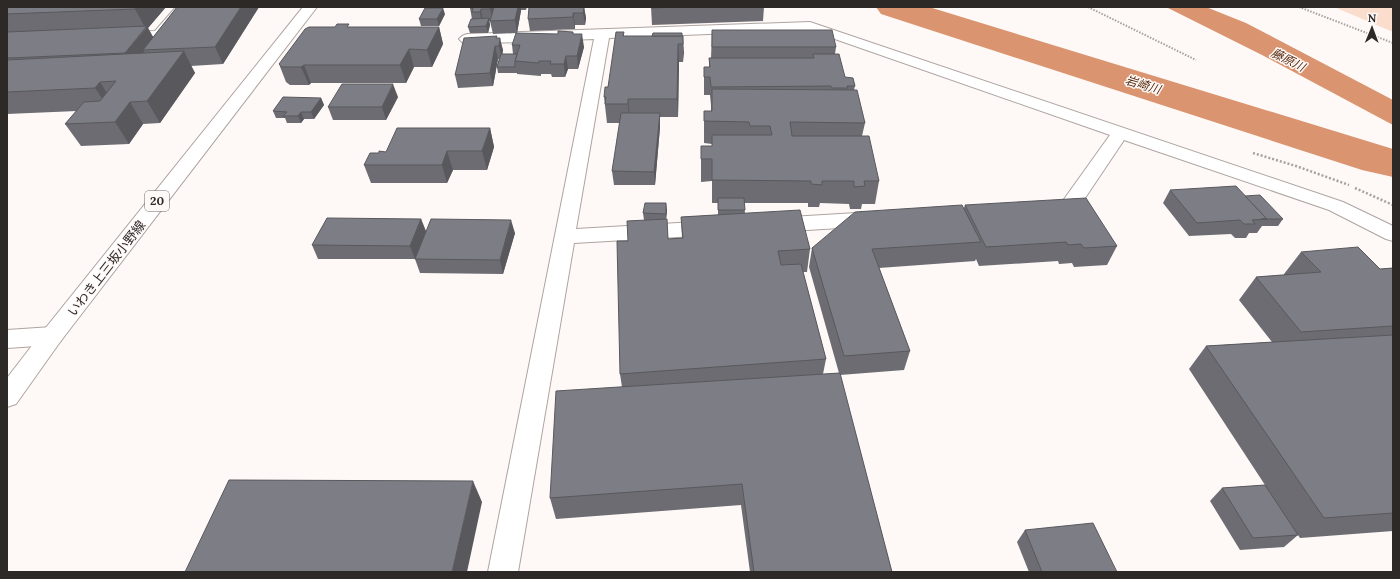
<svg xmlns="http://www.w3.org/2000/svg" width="1400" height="579" viewBox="0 0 1400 579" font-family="Lora,'Noto Sans JP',serif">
<rect width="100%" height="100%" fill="#fef9f7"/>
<!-- green -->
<path fill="#fbddcd" d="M1334,7H1393V32Z"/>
<!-- water -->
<path fill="#da946f" d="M1166,7H1206L1246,23L1393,100V125L1262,55Z"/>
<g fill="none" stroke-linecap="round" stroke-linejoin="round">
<!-- river -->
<path fill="#da946f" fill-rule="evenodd" d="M876,7H929L1393,149V177L1362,170L881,14Z"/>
<defs>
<path id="service" d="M176,7H188L163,37L127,40L123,39L121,36L123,33L127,32L155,31Z"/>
<g id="minor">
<path d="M810,22L1343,202L1393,226V241L1386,239L1329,210L1124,140L1075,213L1050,215L1043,214L1040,209L1043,204L1062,202L1110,135L809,30L609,38L576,229L712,221L719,223L722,228L719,233L712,235L574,243L518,572H488L594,39L467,44L462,42L459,39L462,36L467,34Z"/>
<path d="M873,212L880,214L883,219L880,224L873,226L774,232L767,230L764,225L767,220L774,218Z"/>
</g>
<path id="tertiary" d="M52,327L60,330L64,336L60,342L52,345L7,348V330Z"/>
<path id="primary" d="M303,7H317L60,342L16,404L7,407V378L44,330Z"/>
</defs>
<!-- service casing -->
<use href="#service" stroke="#aea4a0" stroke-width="2"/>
<!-- minor casing -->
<use href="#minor" stroke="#aea4a0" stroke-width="2"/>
<!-- tertiary casing -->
<use href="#tertiary" stroke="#aea4a0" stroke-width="2"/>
<!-- primary casing -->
<use href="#primary" stroke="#aea4a0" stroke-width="2"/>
<!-- path-far1 -->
<g stroke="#a5a19f" stroke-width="2" stroke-dasharray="1.5 1.5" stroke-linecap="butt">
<path d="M1088,7L1196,60"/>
<path d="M1299,7L1393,43"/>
</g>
<!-- path -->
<g stroke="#a5a19f" stroke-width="2.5" stroke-dasharray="2 2" stroke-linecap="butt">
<path d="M1253,153L1296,166L1349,185"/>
<path d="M1355,188L1393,205"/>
</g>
<!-- service -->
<use href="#service" fill="#fff" fill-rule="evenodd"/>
<!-- minor -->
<use href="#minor" fill="#fff" fill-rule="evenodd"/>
<!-- tertiary -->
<use href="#tertiary" fill="#fff" fill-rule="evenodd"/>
<!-- primary -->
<use href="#primary" fill="#fff" fill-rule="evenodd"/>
</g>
<!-- wall -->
<g fill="#6c6c72">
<path d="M7,7H166L148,28L153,37L177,7H259L223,64L191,66L195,73L160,123L143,124L129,144L81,146L65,124L77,111L7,114Z"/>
<path d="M470,7H527L526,10H521L517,33L493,34L490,21H489L490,25L488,33H470L468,27L472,19L470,8Z"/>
<path d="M584,7L586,18L585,25H575V29L530,31L528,19Z"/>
<path d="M651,7H764L763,21L652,25Z"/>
<path d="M445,14L439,26H421L419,19Z"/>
<path d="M349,27H439L443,44L432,67H414L406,83H311L309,85H290L286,82L279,64Z"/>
<path d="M712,30L836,47L835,54L845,77L855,86L854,90L865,123L862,136L879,181L875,204H862L861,209H850L849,204L820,203L819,207H808V203H744L745,213L810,249L807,272H803L826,359L823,374L839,373L809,267L812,248L964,208L965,205L1117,246L1107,265L1074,267L1072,263L1059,264L1058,261L979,266L976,259L975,261L879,268L910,351L904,370L840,375L892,572H750L741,505L556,519L550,498L622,387L620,374L628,241L644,220L643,213L667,210L666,219L668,239L682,238L681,217L718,215V203H712V181L701,182V146H712V144L704,143V111H711V105L710,95H704V67H709V58H711Z"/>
<path d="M624,32V36H683V62H679L678,117H660V127L655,185H614L612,171L620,123H607L604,97L608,87Z"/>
<path d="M574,34L584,47L578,69H568L565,77H552L551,74H541V76L517,74V72V73H498L497,67L499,59H498L493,86L458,88L455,75L497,38L503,50L502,54H513L512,45Z"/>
<path d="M398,97L386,120H333L328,107Z"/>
<path d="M321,98L324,105L314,119H304L301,123H287L285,118H276L273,111Z"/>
<path d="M490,128L494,147L487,170H453L447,183H371L364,165L379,153L386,152Z"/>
<path d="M1170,190L1245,196L1283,219L1278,226H1262L1257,233H1249L1246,238H1235L1231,234L1189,236L1163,203Z"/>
<path d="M421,219L426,231L515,233L503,274L420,273L415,259H318L312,245Z"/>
<path d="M1301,252L1380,269L1393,268V531L1300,538L1298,535L1284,547L1240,550L1210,501L1222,488L1265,485L1189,369L1206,346L1272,342L1239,300L1256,277L1284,275V274Z"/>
<path d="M1025,530L1117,572H1029L1017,542Z"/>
</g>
<!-- shaded-wall -->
<g fill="#58585d">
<path d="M137,7H166L148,28L157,44L143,50L147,57L135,71L125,53L146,29L135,9Z"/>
<path d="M241,7H259L223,64L215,47Z"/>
<path d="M491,7H495L493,21L490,9Z"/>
<path d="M518,7H521V11L517,33L515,20Z"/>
<path d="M584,7L586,18L585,25L583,13Z"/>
<path d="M443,8L445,14L439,26L437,19Z"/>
<path d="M481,9L483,22L482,24L480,12Z"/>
<path d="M573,13L575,25V29L573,17Z"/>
<path d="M489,18L490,25L488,33L486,26Z"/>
<path d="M439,27L443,44L432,67L427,50Z"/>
<path d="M582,34L584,47L578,69L577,56Z"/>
<path d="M683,36L684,53L683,62Z"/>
<path d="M500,38L503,50L502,59L499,46Z"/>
<path d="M678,44L679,62L678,117L677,99Z"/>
<path d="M495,46L498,59L493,86L490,73Z"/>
<path d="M409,49L414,67L406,83L400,65Z"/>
<path d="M184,51L195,73L160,123L147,101Z"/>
<path d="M566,56L568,69L565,77L564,64Z"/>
<path d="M304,65L311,83L309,85L301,67Z"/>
<path d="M100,82L114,104L109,109L95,88Z"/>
<path d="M393,84L398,97L386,120L382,107Z"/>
<path d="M321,98L324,105L314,119L311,112Z"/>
<path d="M628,99L630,117L629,123L628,104Z"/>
<path d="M130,102L143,124L129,144L115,122Z"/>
<path d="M301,112L304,119L301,123L298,116Z"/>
<path d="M660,113V127L655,185L654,172Z"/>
<path d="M490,128L494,147L487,170L482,151Z"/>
<path d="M447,151L453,170L447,183L442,165Z"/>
<path d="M666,203L667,210L666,221Z"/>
<path d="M421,219L426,232L415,259L410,246Z"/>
<path d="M511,220L515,233L503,274L500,260Z"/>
<path d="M473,481L482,502L467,572H452Z"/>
</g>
<!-- building -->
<g fill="#7d7d85" stroke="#58585d">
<path d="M7,7H137L135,9L7,14Z"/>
<path d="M177,7H241L215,47L143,50Z"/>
<path d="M470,7H491L490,9H481L480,12H472L473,8H470Z"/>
<path d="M494,7H518L515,20L490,21Z"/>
<path d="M529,7H584L583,13H573V17L528,19Z"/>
<path d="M651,7H684L651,8Z"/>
<path d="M425,8H443L437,19H419Z"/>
<path d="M489,18L486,26L468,27L471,19Z"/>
<path d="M337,24H349L347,27H439L427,50L409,49L400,65H304L301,67H282L279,64L305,29L309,27H335Z"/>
<path d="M147,26L125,53L9,58L7,56V32Z"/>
<path d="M712,30H832L836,47H712Z"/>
<path d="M558,31L573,32V34H582L577,56H566L564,64H550L551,61H539V63L515,61L520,45H512L516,33L558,34Z"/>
<path d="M616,32H624L623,36H683V44H678L677,99H628V104H605L606,97H604L605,87H608Z"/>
<path d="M653,33H682V36H652Z"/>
<path d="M497,36L496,38H500L499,46H495L490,73L455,75L464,38Z"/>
<path d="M184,51L147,101L130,102L115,122L65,124L84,102L100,101L116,81L100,82L95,88L7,92V60Z"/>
<path d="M501,54H517L515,61V67H497Z"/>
<path d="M813,54H839L845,77L853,78L855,86H847L848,88H832L831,86L711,87L710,77H704V67H710L709,58H814Z"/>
<path d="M342,84H393L382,107H328Z"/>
<path d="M712,89L857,90L865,123L790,122L792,136H869L879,181H864L865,186L854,187V181H822V185L811,184V181L712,180V159H701V146H712V135H772L770,126H750L749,122L704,121V111H712Z"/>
<path d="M283,97L321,98L311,112H301L298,116H283L287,112L273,111Z"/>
<path d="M621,113H660L654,172L612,171Z"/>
<path d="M397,128H490L482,151H447L442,165H364L370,153H379V151L386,152Z"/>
<path d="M1236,186L1267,219L1252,220L1255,224H1244L1240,220L1197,223L1170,190Z"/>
<path d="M1260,195L1283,219H1261H1267L1245,196Z"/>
<path d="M718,198H744L745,210H718Z"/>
<path d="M1086,198L1117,246L1084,248L1081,244L1068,245L1066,242L986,247L965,205Z"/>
<path d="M645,203H666V214L643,213Z"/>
<path d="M962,205L981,242L872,249L910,351L844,356L812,248L855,212Z"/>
<path d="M800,210L810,249L778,251L781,265L801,264L826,359L620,374L617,241H628L627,221L667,219L668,239L683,238L681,217Z"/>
<path d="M327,218L421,219L410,246L312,245Z"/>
<path d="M431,219L511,220L500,260L415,259Z"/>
<path d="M1358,247L1380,269L1393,268V326L1301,332L1256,277L1321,272L1301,252Z"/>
<path d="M1393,335V513L1324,518L1206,346Z"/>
<path d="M840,373L892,572H754L742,484L550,498L556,391Z"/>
<path d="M229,480L473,481L452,572H185Z"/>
<path d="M1265,485L1298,535L1253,538L1222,488Z"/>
<path d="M1093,523L1117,572H1042L1025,530Z"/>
</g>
<g text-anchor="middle" stroke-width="3" stroke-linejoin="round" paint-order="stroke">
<!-- far-water labels -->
<g font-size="12" font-style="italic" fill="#572a0f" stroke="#fef9f7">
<text transform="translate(1288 60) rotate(27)" y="4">藤原川</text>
<text transform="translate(1143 85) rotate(17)" y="4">岩崎川</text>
</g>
<!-- shield labels -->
<rect fill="#fef9f7" stroke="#6c6765" stroke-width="1" x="145" y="191" width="24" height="20" rx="3"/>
<g font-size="12" font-weight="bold" fill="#2d2927">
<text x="157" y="205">20</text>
</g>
<!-- street labels -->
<g font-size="13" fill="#2d2927" stroke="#fef9f7">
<text transform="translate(106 268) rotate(-52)" y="5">いわき上三坂小野線</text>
</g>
</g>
<!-- border -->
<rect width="1400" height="579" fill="none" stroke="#2d2927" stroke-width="16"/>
<!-- north arrow -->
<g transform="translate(1372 28) rotate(1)" stroke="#fef9f7" stroke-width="3" paint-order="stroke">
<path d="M0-3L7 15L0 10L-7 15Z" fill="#2d2927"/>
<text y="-6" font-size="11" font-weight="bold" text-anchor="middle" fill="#2d2927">N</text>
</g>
</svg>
